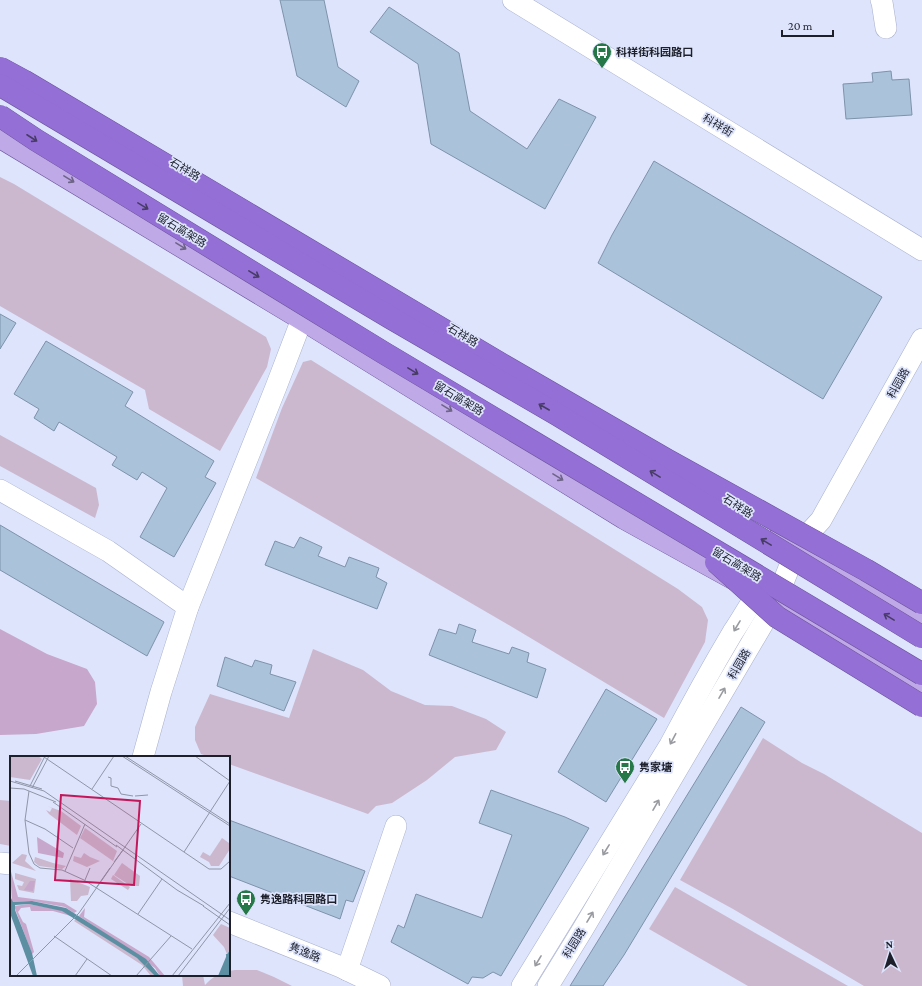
<svg xmlns="http://www.w3.org/2000/svg" width="922" height="986" viewBox="0 0 922 986" font-family="'Crimson Pro','Noto Sans SC',serif">
<rect width="100%" height="100%" fill="#dde4fc"/>
<!-- green -->
<g fill="#cbb8ce">
<path d="M0,177L14,184L266,337L271,349L267,367L220,451L149,409L145,390L0,306Z"/>
<path d="M311,360L678,589L702,607L708,620L705,642L664,718L507,624L256,478L282,408L303,362Z"/>
<path d="M0,435L96,488L99,505L95,518L0,466Z"/>
<path d="M313,649L363,670L391,691L425,705L452,706L486,719L506,732L496,750L455,757L427,780L392,803L376,806L368,814L229,764V757H210L201,754L195,740V727L210,694L289,718Z"/>
<path d="M763,738L802,763L824,774L922,833V986H864L733,909L680,880Z"/>
<path d="M0,800L11,801V846L0,844Z"/>
<path d="M675,887L848,986H748L649,929Z"/>
<path d="M235,970H257L274,977L292,986H183L182,975H203L205,985C214,976 215,975 229,975V971Z"/>
</g>
<!-- forest -->
<path fill="#c7a7cb" d="M0,629L47,654L87,669L95,682L97,704L84,726L36,734L0,735Z"/>
<!-- building -->
<g fill="#abc2db" stroke="#7d93aa">
<path d="M280,0H324L338,67L359,81L346,107L297,76Z"/>
<path d="M389,7L459,53L470,111L527,149L559,99L596,117L545,209L431,144L418,64L370,32Z"/>
<path d="M891,71L892,80L909,79L912,115L846,119L843,84L873,82L872,73Z"/>
<path d="M654,161L882,297L823,399L598,263L612,235Z"/>
<path d="M0,314L16,323L0,349Z"/>
<path d="M46,341L133,392L125,406L214,461L205,477L216,483L174,557L140,537L167,488L142,472L137,480L112,465L117,457L59,422L54,431L34,418L39,409L14,394Z"/>
<path d="M0,525L164,622L147,656L0,570Z"/>
<path d="M300,537L322,547L318,556L345,567L349,557L379,568L376,577L387,583L377,609L265,565L275,541L294,548Z"/>
<path d="M459,624L476,630L472,642L509,654L512,647L529,653L527,662L546,669L537,698L429,655L439,629L456,634Z"/>
<path d="M225,657L252,667L255,660L272,665L270,674L296,682L284,711L217,686Z"/>
<path d="M606,689L657,719L606,802L558,772Z"/>
<path d="M741,707L765,722L624,955L603,986H570L599,939Z"/>
<path d="M491,790L565,817L589,828L501,976L493,972L483,978L472,977L468,984L391,942L398,925L404,928L416,894L482,918L512,835L479,823Z"/>
<path d="M229,820L365,871L353,902L346,900L340,919L229,876Z"/>
</g>
<g fill="none" stroke-linecap="round" stroke-linejoin="round">
<defs>
<g id="minor">
<path d="M513,0L922,250"/>
<path d="M881,0L882,2L886,28"/>
<path d="M0,490L108,551L188,607"/>
<path d="M143,757L161,692L188,607L276,387L302,319"/>
<path d="M0,863L11,864"/>
<path d="M229,922L341,967L380,986"/>
<path d="M347,970L396,826"/>
<path d="M522,986L670,745C690,707 711,669 733,632C744,616 753,598 765,583"/>
<path d="M548,986L583,929L775,603L798,545L821,520L922,339"/>
</g>
<g id="major">
<path d="M0,137L302,319L624,518L758,592L922,691"/>
<path d="M781,534L922,620"/>
</g>
</defs>
<!-- minor casing -->
<use href="#minor" stroke="#a9b0cd" stroke-width="22"/>
<!-- major casing -->
<use href="#major" stroke="#6a539a" stroke-width="23"/>
<!-- minor -->
<use href="#minor" stroke="#fff" stroke-width="21"/>
<!-- major -->
<use href="#major" stroke="#bfa9e6" stroke-width="22"/>
<defs>
<g id="highway-bridge">
<path d="M0,68L24,81L506,367L667,460L866,570L922,603"/>
<path d="M0,85L391,318L558,415L922,637"/>
<path d="M0,116L36,140L384,353L922,674"/>
<path d="M716,562L777,617L922,706"/>
</g>
</defs>
<!-- highway-bridge casing -->
<use href="#highway-bridge" stroke="#6a539a" stroke-width="23" stroke-linecap="butt"/>
<!-- highway-bridge -->
<use href="#highway-bridge" stroke="#946fd5" stroke-width="22"/>
</g>
<!-- one-way arrows -->
<defs><path id="oneway-shaft" d="M-6 0H5M1.5-3L5.5 0L1.5 3" fill="none" stroke-width="1.6" stroke-linecap="round" stroke-linejoin="round"/></defs>
<g stroke="#473c66">
<use href="#oneway-shaft" transform="translate(32 138) rotate(33)"/>
<use href="#oneway-shaft" transform="translate(143 206) rotate(31)"/>
<use href="#oneway-shaft" transform="translate(254 274) rotate(31)"/>
<use href="#oneway-shaft" transform="translate(413 371) rotate(31)"/>
<use href="#oneway-shaft" transform="translate(544 407) rotate(-150)"/>
<use href="#oneway-shaft" transform="translate(655 474) rotate(-149)"/>
<use href="#oneway-shaft" transform="translate(766 542) rotate(-149)"/>
<use href="#oneway-shaft" transform="translate(889 617) rotate(-149)"/>
</g>
<g stroke="#6e6488">
<use href="#oneway-shaft" transform="translate(69 179) rotate(31)"/>
<use href="#oneway-shaft" transform="translate(181 246) rotate(31)"/>
<use href="#oneway-shaft" transform="translate(447 408) rotate(32)"/>
<use href="#oneway-shaft" transform="translate(558 477) rotate(32)"/>
</g>
<g stroke="#999ba0">
<use href="#oneway-shaft" transform="translate(737 626) rotate(121)"/>
<use href="#oneway-shaft" transform="translate(722 693) rotate(-60)"/>
<use href="#oneway-shaft" transform="translate(673 739) rotate(118)"/>
<use href="#oneway-shaft" transform="translate(656 805) rotate(-60)"/>
<use href="#oneway-shaft" transform="translate(606 850) rotate(122)"/>
<use href="#oneway-shaft" transform="translate(590 917) rotate(-59)"/>
<use href="#oneway-shaft" transform="translate(538 961) rotate(121)"/>
</g>
<!-- icons -->
<defs>
<symbol id="bus-pin" viewBox="-11 -11 22 30"><path d="M0 17L-7.5 6A9.5 9.5 0 1 1 7.5 6Z" fill="#277848" stroke="#dde4fc"/><path d="M-5-6H5V4H4V6H2V4H-2V6H-4V4H-5ZM-3.5-4V0h7V-4ZM-3.5 1.2v1.5H-2V1.2ZM2 1.2v1.5H3.5V1.2Z" fill="#fff"/></symbol>
</defs>
<g fill-rule="evenodd">
<use href="#bus-pin" x="591" y="41" width="22" height="30"/>
<use href="#bus-pin" x="614" y="756" width="22" height="30"/>
<use href="#bus-pin" x="235" y="888" width="22" height="30"/>
</g>
<g text-anchor="middle" stroke-width="3.5" stroke-linejoin="round" paint-order="stroke">
<!-- poi labels -->
<g font-size="11" font-weight="bold" fill="#1d202b" stroke="#dde4fc" text-anchor="start">
<text x="616" y="56">科祥街科园路口</text>
<text x="639" y="771">隽家塘</text>
<text x="260" y="903">隽逸路科园路口</text>
</g>
<!-- street labels -->
<g font-size="11" fill="#1d202b" stroke="#dde4fc">
<text transform="translate(718 125) rotate(31)" y="4">科祥街</text>
<text transform="translate(185 169) rotate(31)" y="4">石祥路</text>
<text transform="translate(182 230) rotate(31)" y="4">留石高架路</text>
<text transform="translate(463 335) rotate(31)" y="4">石祥路</text>
<text transform="translate(898 383) rotate(-61)" y="4">科园路</text>
<text transform="translate(459 398) rotate(31)" y="4">留石高架路</text>
<text transform="translate(738 506) rotate(33)" y="4">石祥路</text>
<text transform="translate(737 564) rotate(31)" y="4">留石高架路</text>
<text transform="translate(739 664) rotate(-60)" y="4">科园路</text>
<text transform="translate(574 943) rotate(-58)" y="4">科园路</text>
<text transform="translate(305 952) rotate(22)" y="4">隽逸路</text>
</g>
</g>
<!-- overview -->
<g transform="translate(10 756)">
<rect width="220" height="220" fill="#dde4fc"/>
<path d="M0,0H28L32,3L20,24L0,21ZM37,50L51,55L71,70L67,79L39,58L36,54L40,56L42,52ZM75,72L107,95L103,105L70,82ZM212,82L219,87L220,93L209,110H201L199,106L190,101L193,96L200,100ZM74,97L80,101L90,105L77,111L63,105L64,100L71,102ZM12,98L17,99L15,105L26,115L2,107ZM25,101L43,107L56,110L52,113L29,110L24,106ZM112,107L130,120L129,130H121L104,119ZM5,117L26,123L24,137L9,134L7,129L12,130L14,126L5,123ZM103,119L120,131L118,134L101,123ZM60,123L80,131L78,139L71,140L67,145H61ZM66,163L132,205L145,220H141L132,209L64,165ZM211,168L220,172V193L217,198L214,191L203,179Z" fill="#cbb8ce"/>
<path d="M27,81L54,97L53,102L28,97ZM0,112L8,141L54,147L67,155L64,157L55,151L22,145L2,146ZM20,125H25L23,135L14,134ZM19,148L51,154L61,160L43,155H21L20,151L11,152L8,156L13,166L16,168L24,196L22,198L4,150ZM75,152L74,161L139,201L155,220H150L145,212L130,201L69,160Z" fill="#c7a7cb"/>
<path d="M0,140L3,146L22,145L56,152L136,203L150,220H145L127,202L52,155L19,148L5,149V154L22,197L27,220H23L0,157ZM220,193V220H208L216,201Z" fill="#5d8fa3"/>
<path fill="none" stroke="#5d8fa3" stroke-width="2" d="M220,198L217,199L220,214"/>
<path fill="none" stroke="#9096a8" stroke-width="1" d="M112,0L220,70M115,0L220,68M185,0L220,25M34,1L199,113H211L220,105M98,21L101,22V30L108,32L111,38L123,40M0,25L34,35L220,164M5,25L32,33M20,30L35,0M0,32L14,33L46,46M22,32L39,0M82,33L104,0M19,35L15,64L19,97L24,108L30,112L52,114L74,124L182,193M125,40L138,39M43,46L107,91M15,64L35,73L63,92M106,89L167,134L194,150M174,96L220,25M104,106L113,94M55,115L75,68M75,124L80,112M86,132L100,112M193,150L220,169M128,158L152,123M44,180L102,220M6,220L69,157L131,68M65,220L77,203M126,220L161,180M162,220L220,147M168,220L220,152"/>
<path fill="#c2185b" fill-opacity="0.15" stroke="#c2185b" stroke-width="2" d="M51,39L130,45L124,129L45,124Z"/>
<rect width="220" height="220" fill="none" stroke="#1d202b" stroke-width="2"/>
</g>
<!-- north arrow -->
<g transform="translate(890 954) rotate(356)" stroke="#dde4fc" stroke-width="3" paint-order="stroke">
<path d="M0-3L7 15L0 10L-7 15Z" fill="#1d202b"/>
<text y="-6" font-size="11" font-weight="bold" text-anchor="middle" fill="#1d202b">N</text>
</g>
<!-- scale -->
<path d="M782 30v6h51v-6" fill="none" stroke="#1d202b" stroke-width="2"/>
<text x="788" y="30" font-size="12" fill="#1d202b" stroke="#dde4fc" stroke-width="3" paint-order="stroke">20 m</text>
</svg>
